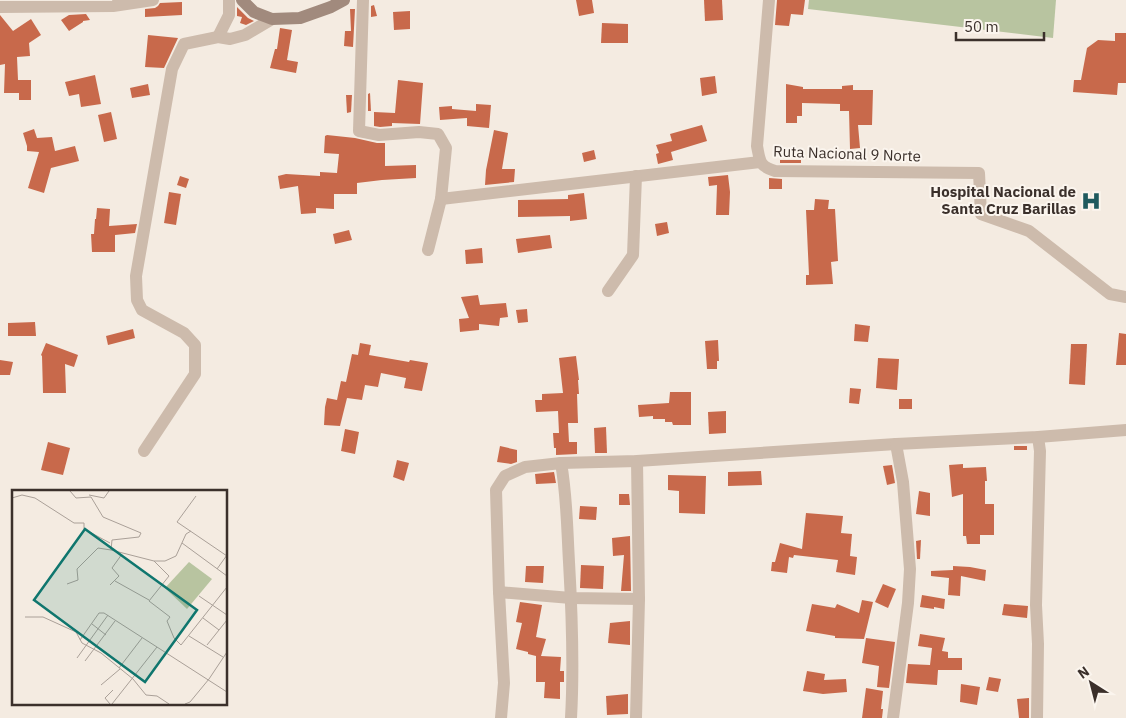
<svg xmlns="http://www.w3.org/2000/svg" width="1126" height="718" viewBox="0 0 1126 718" font-family="'IBM Plex Sans',sans-serif">
<rect width="100%" height="100%" fill="#f4ebe1"/>
<!-- green -->
<path fill="#b8c4a0" d="M809,0H1056L1053,38L808,9Z"/>
<!-- building -->
<g fill="#c8694b">
<path d="M576,0H592L594,13L579,16Z"/>
<path d="M704,0H722L723,20L705,21Z"/>
<path d="M777,0H805L803,15L791,14L789,26L775,25Z"/>
<path d="M182,2V15L145,17V9L155,8L158,6L160,3Z"/>
<path d="M374,5L377,16L371,17V6Z"/>
<path d="M237,7L248,18L254,21L246,25L240,23L242,17L237,16Z"/>
<path d="M350,9H355L353,47L344,46L345,31H351Z"/>
<path d="M410,11V29L394,30L393,12Z"/>
<path d="M86,14L90,20L83,21V22L69,31L61,20L69,15Z"/>
<path d="M0,15L13,31L31,19L41,35L29,43L30,56L17,57L18,80H31V100H19V93H4L5,64L0,65Z"/>
<path d="M602,23L628,24V43H601Z"/>
<path d="M280,28L292,30L287,60L298,62L296,73L270,68L275,49H277Z"/>
<path d="M1115,33H1126V83H1118L1117,95L1073,92L1074,80H1081L1087,48L1098,40L1115,41Z"/>
<path d="M148,35L178,38L164,68L145,67Z"/>
<path d="M95,75L101,104L81,107L79,94L69,96L65,82Z"/>
<path d="M715,76L717,93L702,96L700,78Z"/>
<path d="M398,80L423,83L420,124L392,123V126L380,127L374,126V112L395,113Z"/>
<path d="M148,84L150,95L132,98L130,88Z"/>
<path d="M786,84L803,87V89H842V86L853,85V90H873L872,125H858L860,148L850,149L849,111H840V104L802,103V116H797V123H786Z"/>
<path d="M370,93L371,111H368V94Z"/>
<path d="M346,95H352L351,112L347,113Z"/>
<path d="M476,104L491,105L489,128L467,126V118L440,120L439,107L452,106V109L476,111Z"/>
<path d="M111,112L117,139L104,142L98,115Z"/>
<path d="M702,125L707,141L671,152L673,160L658,164L656,154L659,153L656,145L672,141L670,134Z"/>
<path d="M34,129L37,138L52,137L55,151L75,146L79,161L51,168L44,193L28,188L39,152L27,151V146L23,133Z"/>
<path d="M494,130L508,133L502,169H515L514,182L485,185L486,170Z"/>
<path d="M327,135L355,138L377,143H385V166L416,165V178L382,180L357,183V194H334V209L316,208V213L301,214L298,186L280,189L278,176L286,174L320,176V172L337,173L339,154L324,153L325,136Z"/>
<path d="M594,150L596,159L584,162L582,153Z"/>
<rect x="780" y="160" width="21" height="3"/>
<path d="M728,175L730,192L729,215H716L717,185L709,186L708,177Z"/>
<path d="M180,176L189,179L186,188L177,185Z"/>
<path d="M769,178L782,179V189H769Z"/>
<path d="M169,192L181,194L176,225L164,223Z"/>
<path d="M584,193L587,219L570,221V216L518,217V200L568,199V195Z"/>
<path d="M815,199L829,200L828,209H835L838,261L831,262L833,284L806,285V275H809L806,210H814Z"/>
<path d="M97,208L110,209L109,226L137,224L135,233L115,235V252H92L91,234H94L95,219H96Z"/>
<path d="M667,222L669,233L657,236L655,224Z"/>
<path d="M349,230L352,240L335,244L333,234Z"/>
<path d="M550,235L552,248L518,253L516,239Z"/>
<path d="M482,248L483,263L466,264L465,250Z"/>
<path d="M478,295L480,305L506,303L508,317L500,318L499,326L479,324V330L460,332L459,319L469,318L461,297Z"/>
<path d="M527,309L528,322L518,323L516,310Z"/>
<path d="M35,322L36,336H8V323Z"/>
<path d="M855,324L870,326L868,342L854,341Z"/>
<path d="M133,329L135,338L108,345L106,336Z"/>
<path d="M1119,333L1126,334V365H1116Z"/>
<path d="M718,340L719,361H717V369H707L705,341Z"/>
<path d="M46,343L78,355L74,367L65,364L66,393H43L42,356L41,355Z"/>
<path d="M360,343L371,345L369,355L409,362L410,360L428,363L422,391L404,388L406,378L381,373L378,387L365,385L362,400L347,398L340,426L324,425L325,407L327,398L337,400L341,381L346,382L352,354L358,355Z"/>
<path d="M1071,344H1087L1085,385L1069,384Z"/>
<path d="M576,356L579,380H578L579,394H577L578,423H568L569,442H577V454L556,455V448H554L553,433H559L558,411L536,412L535,400H542V394L563,393L559,358Z"/>
<path d="M878,358L899,359L897,390L876,388Z"/>
<path d="M0,360L13,362L10,375H0Z"/>
<path d="M850,388L861,389L859,404L849,403Z"/>
<path d="M670,392H691V425H673L672,422H665V419H653V416L639,417L638,405L669,403Z"/>
<rect x="899" y="399" width="13" height="10"/>
<path d="M726,411V433L709,434L708,412Z"/>
<path d="M606,427L607,453H595L594,428Z"/>
<path d="M345,429L359,432L355,454L341,451Z"/>
<path d="M48,442L70,448L63,475L41,470Z"/>
<path d="M500,446L517,450V462L511,464L497,462Z"/>
<rect x="1014" y="446" width="13" height="4"/>
<path d="M397,460L409,463L404,481L393,477Z"/>
<path d="M963,464V468L986,467L987,481H985V504H994V535H980V544H967L966,536H963V494L952,497L949,465Z"/>
<path d="M892,465L895,483L887,485L883,466Z"/>
<path d="M761,471L762,485L728,486V472Z"/>
<path d="M554,472L556,483L536,484L535,474Z"/>
<path d="M668,475L706,476L705,514L679,513V491L668,490Z"/>
<path d="M919,491L930,493V516L916,514Z"/>
<path d="M619,494H629L630,505H619Z"/>
<path d="M580,506L597,507L596,520L579,519Z"/>
<path d="M806,513L843,516L841,533L852,534L850,556L857,557L855,575L836,572L838,560L794,555L793,558L789,557L787,573L771,571L772,562H775L780,543L802,549Z"/>
<path d="M630,536L631,591H621L624,555L613,556L612,538Z"/>
<path d="M921,540L920,559H917L916,541Z"/>
<path d="M581,565L604,566L603,589L580,588Z"/>
<path d="M526,566H544L543,583L525,582Z"/>
<path d="M953,566L970,567L986,570L985,581L961,576L960,596L948,595L949,578L931,576V571L953,570Z"/>
<path d="M883,584L896,589L888,608L875,602Z"/>
<path d="M922,595L945,599L944,609L934,607V609L920,607Z"/>
<path d="M862,600L873,602L864,639L835,638V636L806,631L812,604L835,608L837,604L859,613Z"/>
<path d="M520,602L542,605L536,637L546,639L541,656L561,657L560,671H564V682H560V699L544,698L545,682H536V656L528,654V652L516,649L522,623L516,622Z"/>
<path d="M1004,604L1028,606L1027,618L1002,615Z"/>
<path d="M630,621V645L608,643L610,623Z"/>
<path d="M920,634L945,638L942,651L948,652V658H962V670H938L937,685L906,683L908,664L930,665L932,648L918,646Z"/>
<path d="M866,638L895,642L889,688L877,687L879,666L862,663Z"/>
<path d="M807,671L825,674L824,680L846,679L847,692L823,694L803,691Z"/>
<path d="M989,677L1001,679L998,692L986,690Z"/>
<path d="M961,684L980,687L977,705L960,702Z"/>
<path d="M866,688L883,691L881,709H883L882,718H862Z"/>
<path d="M628,694V714L607,715L606,696Z"/>
<path d="M1029,698V718H1019L1017,699Z"/>
</g>
<g fill="none" stroke-linecap="round" stroke-linejoin="round">
<!-- minor -->
<g stroke="#cdbbac" stroke-width="12">
<path d="M363,0L359,131L379,135L419,132L438,134L446,148L441,199L428,250"/>
<path d="M0,7L113,6L153,0"/>
<path d="M218,37L229,15V0"/>
<path d="M441,199L760,162"/>
<path d="M608,291L633,255L636,176"/>
<path d="M144,451L195,374V345L184,333L142,310L137,300L136,276L172,69L184,44L218,37L230,39L245,35L272,19"/>
<path d="M561,463C567,496 567,528 569,562C572,614 574,666 571,718"/>
<path d="M499,592L571,598L639,599"/>
<path d="M501,718L504,683L499,592L496,490L505,476L525,467L561,463L637,461L896,444L1038,437L1126,430"/>
<path d="M636,718L639,599L637,461"/>
<path d="M893,718L908,603L910,569L903,482L896,444"/>
<path d="M1037,718L1038,644L1036,605L1040,451L1038,437"/>
</g>
<!-- tertiary -->
<path stroke="#cdbbac" stroke-width="12" d="M769,0L757,146C760,161 759,166 775,171L979,173L981,214L1029,231L1110,294L1126,297"/>
<!-- secondary -->
<path stroke="#a18a7d" stroke-width="12" d="M242,0L254,12L272,19L300,18L331,7L344,0"/>
</g>
<!-- icons -->
<defs>
<symbol id="hospital-bare" viewBox="-9 -9 18 18"><path d="M-5-5h3v3.5h4V-5h3V5h-3V1.5h-4V5h-3Z" fill="#1f5a5e" stroke="#fbf5ee" stroke-width="2.5" paint-order="stroke"/></symbol>
</defs>
<g fill-rule="evenodd">
<use href="#hospital-bare" x="1077" y="187" width="28" height="28"/>
</g>
<g text-anchor="middle" stroke-width="4" stroke-linejoin="round" paint-order="stroke">
<!-- street labels -->
<g font-size="15" fill="#3b302b" stroke="#fbf5ee">
<text transform="translate(847 154) rotate(2)" y="5">Ruta Nacional 9 Norte</text>
</g>
<!-- poi labels -->
<g font-size="15" font-weight="bold" fill="#3b302b" stroke="#fbf5ee" text-anchor="end">
<text x="1076" y="197">Hospital Nacional de<tspan x="1076" dy="17">Santa Cruz Barillas</tspan></text>
</g>
</g>
<!-- overview -->
<g transform="translate(12 490)">
<rect width="215" height="215" fill="#f4ebe1"/>
<path d="M177,72L200,89L175,119L153,98Z" fill="#b8c4a0"/>
<path fill="none" stroke="#aaa098" stroke-width="1" d="M58,1L64,8L79,7L91,27L129,43L127,47L100,50L99,60L142,71M77,5L92,8L97,1M184,6L165,32L215,66M0,8L10,5L23,8L62,33H72V39L98,53M170,53L215,86M142,71L157,86L137,111L158,127L155,131L162,148L169,155L215,97M142,71H153L164,66L174,44L179,41M205,79L215,65M103,91L137,110M55,94L66,90L65,79L86,58L99,60M98,95L107,86L100,78L110,64M187,106L215,125M13,127H31L64,142L70,153L89,163L121,189L134,205L145,206L157,214M191,128L207,140M80,134L94,145M177,146L211,167M68,150L87,123H92L215,202M195,155L215,130M65,168L96,125M73,171L103,131M107,178L130,148M89,195L108,179M98,214L93,208L101,200M100,214L145,157M173,214L178,212L197,189L215,162"/>
<path fill="#0f766e" fill-opacity="0.15" stroke="#0f766e" stroke-width="2.5" d="M73,39L185,120L133,192L22,110Z"/>
<rect width="215" height="215" fill="none" stroke="#3b302b" stroke-width="2.5"/>
</g>
<!-- north arrow -->
<g transform="translate(1091 683) rotate(324)" stroke="#fbf5ee" stroke-width="4" paint-order="stroke">
<path d="M0-4L9 19L0 12L-9 19Z" fill="#3b302b"/>
<text y="-8" font-size="14" font-weight="bold" text-anchor="middle" fill="#3b302b">N</text>
</g>
<!-- scale -->
<path d="M956 32v8h88v-8" fill="none" stroke="#3b302b" stroke-width="2.5"/>
<text x="964" y="32" font-size="15" fill="#3b302b" stroke="#fbf5ee" stroke-width="4" paint-order="stroke">50 m</text>
</svg>
